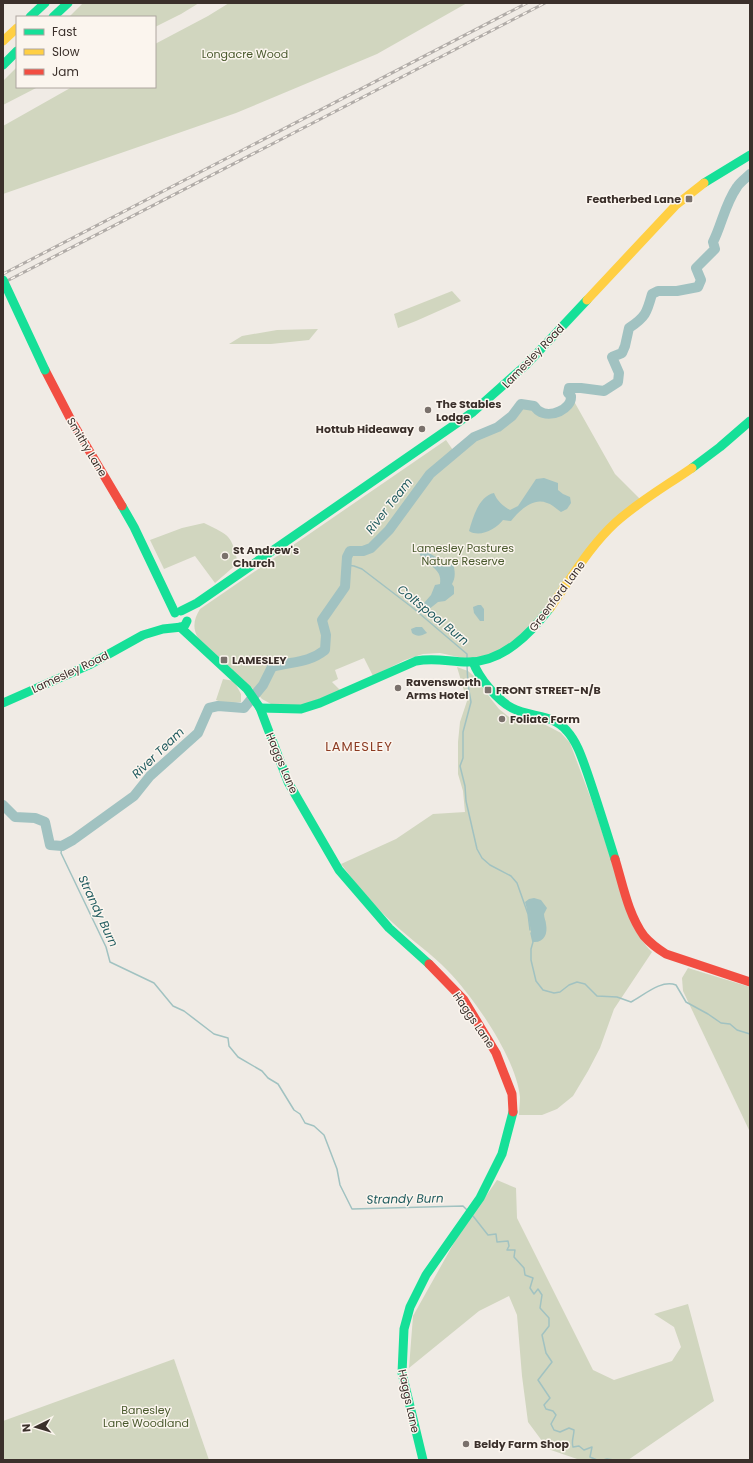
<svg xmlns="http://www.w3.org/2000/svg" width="753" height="1463" viewBox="0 0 753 1463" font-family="Poppins,sans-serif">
<rect width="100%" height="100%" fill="#f0ebe5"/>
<!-- green -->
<g fill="#d1d6bf">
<path d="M83,3H199L181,14L155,27V17H69Z"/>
<path d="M229,3H467L377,54L236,113L3,194V126L72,87H155V44L208,16Z"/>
<path d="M17,67V87H38L3,105V81Z"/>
<path d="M452,291L461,301L416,321L398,328L394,314Z"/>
<path d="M318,329L309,340L271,344H229L242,336L277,330Z"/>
<path d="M571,396L615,474L643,502L616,523L541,621L490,658H463L440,653L423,654L405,660L373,676L364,658L335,670L338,679L332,682L341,691L300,706L271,704L262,699L252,688L198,638C192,627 194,619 200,609L446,440L455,453L474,437L498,427L512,416L521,404L534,406L539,411L550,414L558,411L568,405L571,401Z"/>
<path d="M204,523C230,536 231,534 238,563L215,583L195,556L164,569L150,540L182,528Z"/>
<path d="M457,667L468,671L475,677L491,699L499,709L509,717L523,718L542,723L561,733L570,743L594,807L632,924C638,935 643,943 652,952L614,1009L600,1048L588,1071L573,1096L557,1109L542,1115H519C519,1109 520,1103 520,1097C516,1058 475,999 448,971C432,954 411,940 393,923C374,906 357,885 341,864L396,839L433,814L465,812L463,791L458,774V742L460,722L467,701Z"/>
<path d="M223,679L234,681L241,694V702L226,704L216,700Z"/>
<path d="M688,968L750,987V1132L683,991L682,978Z"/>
<path d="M497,1180L516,1188L517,1218L593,1370L614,1380L672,1361L681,1347L674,1327L654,1314L688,1304L714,1401L628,1460H580L548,1449L528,1422L522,1376L517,1315L509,1296L479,1311L409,1368L413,1316L455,1241Z"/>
<path d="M174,1359L209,1460H3V1421Z"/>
</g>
<!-- water -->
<g fill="#a1c2c1">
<path d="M544,478L558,483V490L563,494L570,497L571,503L567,509L561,512C556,509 552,504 547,503C533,497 519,511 511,521L503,520C496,529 480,538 469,531C473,517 479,496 494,493C497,501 503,506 510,510L518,506L536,479Z"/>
<path d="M421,545C429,556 441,559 453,563C455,571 456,577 452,584L454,587V594L445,601L438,602L428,610L425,608L424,603L431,595L435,585L440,584C443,567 425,566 419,553C418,551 418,548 418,546Z"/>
<path d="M478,605H481L484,609V621H480L474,613L473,607Z"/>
<path d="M416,627H422L427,633C421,636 417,637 412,633L411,629Z"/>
<path d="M534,898L541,900L547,908C546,910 545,912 544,914C544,918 546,921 546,924C548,934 544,943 533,942C530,929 529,915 525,902L529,899Z"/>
</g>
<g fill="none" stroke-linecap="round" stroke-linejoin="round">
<!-- stream -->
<g stroke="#a1c2c1" stroke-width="1.5">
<path d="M346,565L354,566L362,569L413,608L467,654V659"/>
<path d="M467,665L468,685L471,702L463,732V758L460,766L465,786L466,801L477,849L482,858L490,865L511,876L517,883L528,914L530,930"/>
<path d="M62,846L61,853L106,947L110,962L154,983L173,1006L184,1011L214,1034L228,1038L229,1046L238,1057L262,1071L268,1078L278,1084L294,1110L300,1114L305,1123L314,1126L324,1135L337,1169L340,1185L352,1209L463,1206L467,1210"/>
<path d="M531,933L533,942L531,949V960L536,981L543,990L554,993L560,992L569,985L577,982L585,984L597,996L617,997L631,1002C643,996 661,979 676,985L686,1002L708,1014L721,1023L730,1024L737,1030L750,1034"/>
<path d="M473,1216L488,1235L496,1234L497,1242L508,1241L509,1246L507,1250H515L514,1257L524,1268L525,1275L533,1278L530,1288L534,1294L538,1289L542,1295L540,1308L549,1318V1326L542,1335L546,1353L552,1362L538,1380L550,1398L544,1405L546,1409L553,1411L556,1415L551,1424L554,1430L560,1432L569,1428L574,1430C574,1436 571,1441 573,1447L579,1446L584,1450L592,1447L590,1457L597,1460"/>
<path d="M603,1460L607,1459L614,1460"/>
</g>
<!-- river -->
<path stroke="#a1c2c1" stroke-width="10" d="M3,805L15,817L35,818L45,822L50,845L62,846L73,840L134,796L150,776L198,733L209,708L218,706L244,708L263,685L272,667C292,661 307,664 325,650L326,635L322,620L345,587L347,557L350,551H363L371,548L389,530L430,474L474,437L498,427L512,416L521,404L534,406C536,408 537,410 539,411C550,419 572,409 571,396L568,393L569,388H581L604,391L618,382L619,373L612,357L622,353L625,346L629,328C646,317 647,312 652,294L658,291H677L698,287L701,280L696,268L715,249L713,242C722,224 725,204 737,187C740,182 746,178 750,174"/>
<!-- fast -->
<g stroke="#16e098" stroke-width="9">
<path d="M30,17L45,3"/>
<path d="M53,17L68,3"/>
<path d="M3,65L17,51"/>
<path d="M704,183L750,155"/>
<path d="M692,468L720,447L750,421"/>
<path d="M122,506L134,527L175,613"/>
<path d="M181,611L197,603L473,412L527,364L587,300"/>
<path d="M180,627L247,689L260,708L288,782L339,870L389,928L429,964"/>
<path d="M473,662C479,678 497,700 512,708C531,718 552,713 567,731C577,742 582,758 587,772C597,801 606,830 615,859"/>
<path d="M3,703L89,665L143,635L163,629L182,627L185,625L187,621"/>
<path d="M260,708L301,709L320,703L416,661C435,657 449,662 468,662C503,662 530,634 550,608"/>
<path d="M423,1460L402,1373L404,1329L410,1307L426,1275L480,1198L502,1154L513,1112"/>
</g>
<!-- slow -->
<g stroke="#ffcf43" stroke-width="9">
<path d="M3,41L17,28"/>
<path d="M587,300L676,205L704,183"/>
<path d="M550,608C571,579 589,547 615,523C638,502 666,486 692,468"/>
</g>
<!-- jam -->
<g stroke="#f24e42" stroke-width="9">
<path d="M45,370L71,420L122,506"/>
<path d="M615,859C623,885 628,914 644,936C650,943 658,949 666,954L750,982"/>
<path d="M429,964L464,1000L496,1053L512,1094L513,1112"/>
</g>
<defs>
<g id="rail">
<path d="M3,274L527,3"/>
<path d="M3,283L545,3"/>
</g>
</defs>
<!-- rail casing -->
<use href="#rail" stroke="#b1aca8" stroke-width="3"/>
<!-- rail -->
<use href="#rail" stroke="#fbf5ee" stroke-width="1.5" stroke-dasharray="4.5" stroke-linecap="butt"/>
<!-- fast-bridge -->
<path stroke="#16e098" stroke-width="9" d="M3,280L45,370"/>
</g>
<!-- markers -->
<g fill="#7a716c" stroke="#fbf5ee" stroke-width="1.5">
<rect x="685" y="195" width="8" height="8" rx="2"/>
<circle cx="428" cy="410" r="4"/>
<circle cx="422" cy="429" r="4"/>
<circle cx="225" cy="556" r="4"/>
<rect x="220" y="656" width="8" height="8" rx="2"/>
<circle cx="398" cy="688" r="4"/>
<rect x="484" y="686" width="8" height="8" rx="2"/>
<circle cx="502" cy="719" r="4"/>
<circle cx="466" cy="1444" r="4"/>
</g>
<g text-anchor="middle" stroke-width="3" stroke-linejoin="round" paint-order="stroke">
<!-- park labels -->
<g font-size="11" fill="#4a5a2e" stroke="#fbf5ee">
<text x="245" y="58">Longacre Wood</text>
<text x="463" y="552">Lamesley Pastures<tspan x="463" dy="13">Nature Reserve</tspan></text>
<text x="146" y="1414">Banesley<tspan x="146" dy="13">Lane Woodland</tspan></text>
</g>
<!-- poi labels -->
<g font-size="11" font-weight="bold" fill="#3b302b" stroke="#fbf5ee" text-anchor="start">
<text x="681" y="203" text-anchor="end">Featherbed Lane</text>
<text x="436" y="408">The Stables<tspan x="436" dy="13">Lodge</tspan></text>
<text x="414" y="433" text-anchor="end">Hottub Hideaway</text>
<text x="233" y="554">St Andrew's<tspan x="233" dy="13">Church</tspan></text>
<text x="232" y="664">LAMESLEY</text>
<text x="406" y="686">Ravensworth<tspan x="406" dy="13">Arms Hotel</tspan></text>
<text x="496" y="694">FRONT STREET-N/B</text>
<text x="510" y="723">Foliate Form</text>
<text x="474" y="1448">Beldy Farm Shop</text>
</g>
<!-- street labels -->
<g font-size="11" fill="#3b302b" stroke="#fbf5ee">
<text transform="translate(533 356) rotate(-46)" y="4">Lamesley Road</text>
<text transform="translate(87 447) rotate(59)" y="4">Smithy Lane</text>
<text transform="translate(557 596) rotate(-53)" y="4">Greenford Lane</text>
<text transform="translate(70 672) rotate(-25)" y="4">Lamesley Road</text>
<text transform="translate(282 763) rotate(67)" y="4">Haggs Lane</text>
<text transform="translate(474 1020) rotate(56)" y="4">Haggs Lane</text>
<text transform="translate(409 1401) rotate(78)" y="4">Haggs Lane</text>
</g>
<!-- water labels -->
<g font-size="12" font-style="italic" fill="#1f5a5e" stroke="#fbf5ee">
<text transform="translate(389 506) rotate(-52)" y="4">River Team</text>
<text transform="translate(433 615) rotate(39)" y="4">Coltspool Burn</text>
<text transform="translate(158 753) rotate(-44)" y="4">River Team</text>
<text transform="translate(98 911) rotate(65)" y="4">Strandy Burn</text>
<text transform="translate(405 1199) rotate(-1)" y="4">Strandy Burn</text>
</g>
<!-- quarter labels -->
<g font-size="13" letter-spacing="1" fill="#8c3b22" stroke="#fbf5ee">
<text x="359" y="751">LAMESLEY</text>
</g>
</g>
<!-- border -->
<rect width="753" height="1463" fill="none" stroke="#3b302b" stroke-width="8"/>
<!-- legend -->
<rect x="16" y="16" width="140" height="72" fill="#fbf5ee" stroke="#aea6a0"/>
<rect x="24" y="29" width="20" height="6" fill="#16e098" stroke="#aea6a0"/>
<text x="52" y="36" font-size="12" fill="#3b302b">Fast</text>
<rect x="24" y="49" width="20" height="6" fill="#ffcf43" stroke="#aea6a0"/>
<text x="52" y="56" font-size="12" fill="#3b302b">Slow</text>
<rect x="24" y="69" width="20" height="6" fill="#f24e42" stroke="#aea6a0"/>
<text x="52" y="76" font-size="12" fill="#3b302b">Jam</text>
<!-- north arrow -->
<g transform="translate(36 1427) rotate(265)" stroke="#fbf5ee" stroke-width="3" paint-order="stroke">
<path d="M0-3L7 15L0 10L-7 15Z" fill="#3b302b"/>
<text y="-6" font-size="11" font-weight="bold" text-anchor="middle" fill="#3b302b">N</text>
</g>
</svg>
